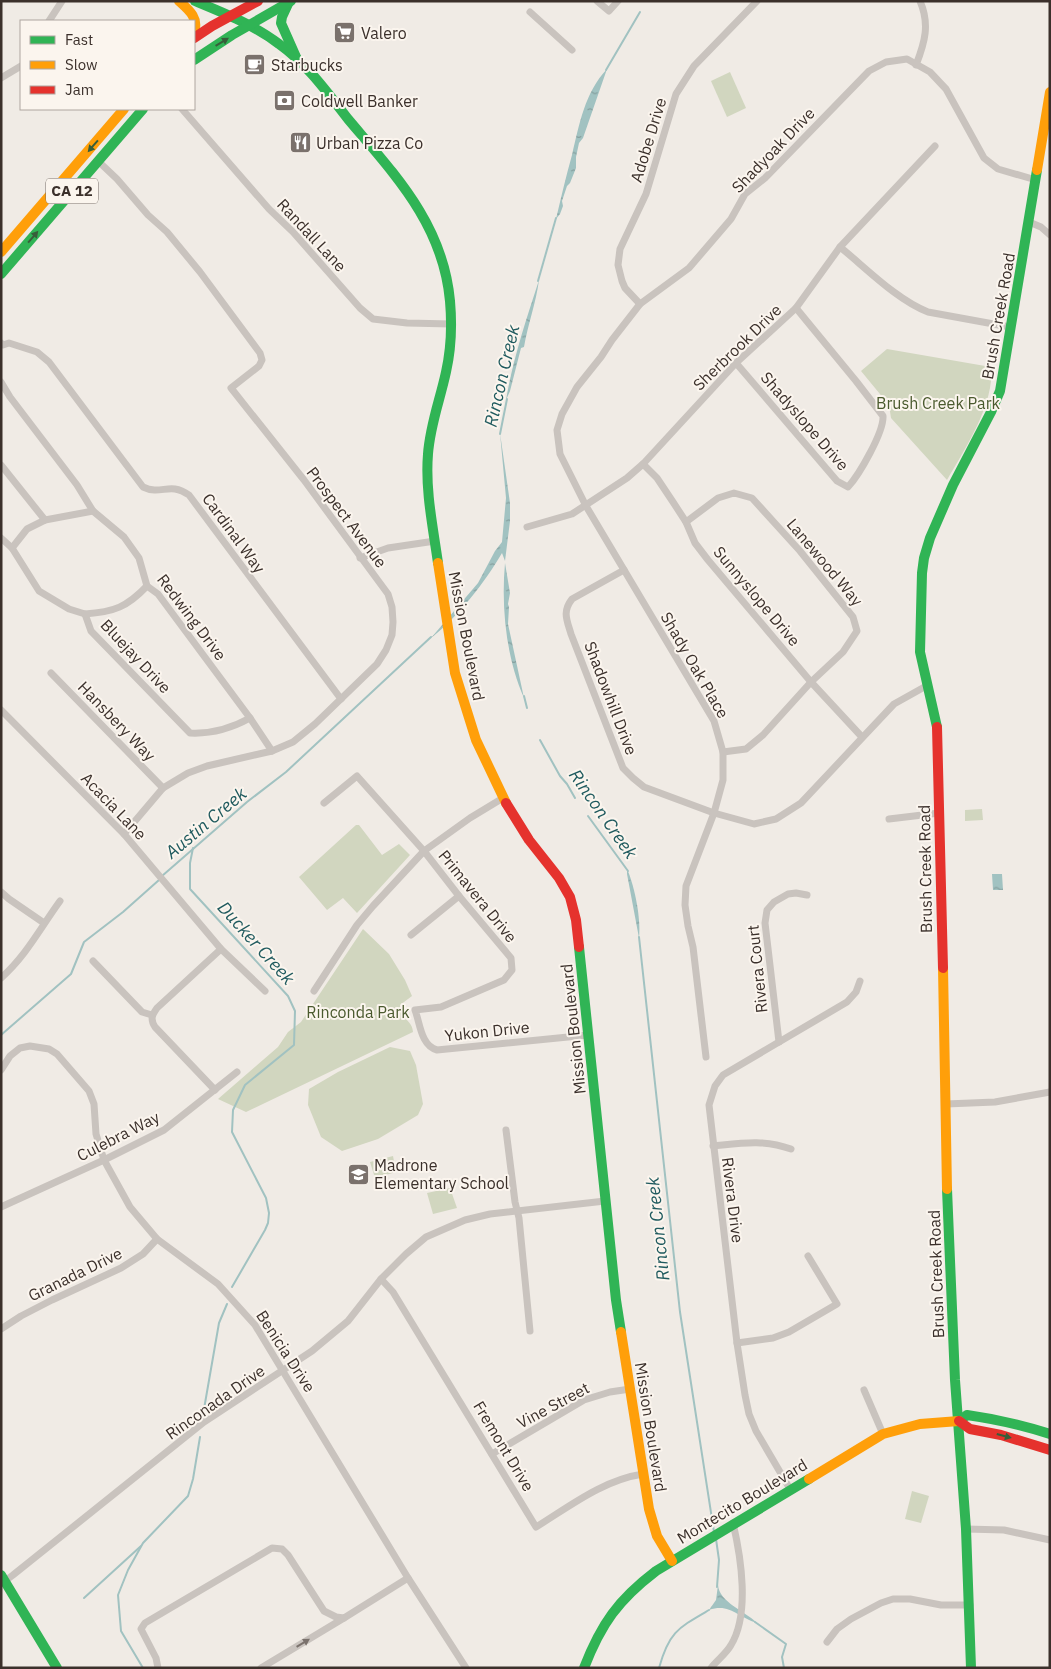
<svg xmlns="http://www.w3.org/2000/svg" width="1051" height="1669" viewBox="0 0 1051 1669" font-family="'IBM Plex Sans',sans-serif">
<defs>
<pattern id="water-ripples" width="26" height="14" patternUnits="userSpaceOnUse" patternTransform="scale(1.25)"><rect width="26" height="14" fill="#a1c2c1"/><path d="M2 4q2-2 4 0t4 0M15 11q2-2 4 0t4 0" fill="none" stroke="#849e9d"/></pattern>
</defs>
<rect width="100%" height="100%" fill="#f0ebe5"/>
<!-- park -->
<g fill="#d1d6bf">
<path d="M730,72L746,108L727,117L711,81Z"/>
<path d="M887,349L991,367C995,403 965,449 947,480L891,418L889,405L861,371Z"/>
<path d="M982,809L983,820L965,821V810Z"/>
<path d="M356,825H359L382,855L399,844L410,855L357,913L343,898L327,910L299,877Z"/>
<path d="M363,929L389,954L405,980L412,996L400,1005C401,1021 412,1019 413,1032L246,1112L218,1099L278,1047L288,1032L301,1022Z"/>
<path d="M390,1047L410,1051L416,1065L423,1104L418,1115L378,1139L342,1151L321,1137L308,1105L309,1089L338,1072Z"/>
<path d="M393,1156L396,1172L375,1178L370,1162Z"/>
<path d="M450,1188L457,1208L433,1214L427,1193Z"/>
<path d="M912,1491L929,1496L921,1523L905,1519Z"/>
</g>
<!-- water -->
<g fill="url(#water-ripples)">
<path d="M607,69L583,138L579,143L576,157V168L570,183L567,186L562,201L563,206L560,214L556,219C561,198 566,176 572,155C579,125 585,92 607,69Z"/>
<path d="M539,280C536,303 528,324 524,347L521,348L510,391L506,400C513,359 526,320 539,280Z"/>
<path d="M500,433L510,503V521L505,561L502,553C486,581 457,618 431,638L478,583L495,551L502,542L506,498Z"/>
<path d="M505,563L510,593L508,604L509,607L508,624L524,698C506,657 501,607 505,563Z"/>
<path d="M627,869C635,887 641,919 639,938L627,874Z"/>
<path d="M992,874H1002L1003,890H993Z"/>
<path d="M718,1585C719,1602 745,1611 757,1623C737,1617 730,1603 709,1610L716,1600Z"/>
</g>
<g fill="none" stroke-linecap="round" stroke-linejoin="round">
<!-- stream -->
<g stroke="#a1c2c1" stroke-width="2">
<path d="M606,70L640,12"/>
<path d="M538,281L556,218"/>
<path d="M500,434L507,399"/>
<path d="M524,696L527,708"/>
<path d="M540,740L560,776L567,784L575,798"/>
<path d="M588,816L628,871"/>
<path d="M193,848L190,863V889L288,996L295,1011L294,1045L245,1085L233,1110L232,1132L266,1198L269,1213L268,1223L265,1230L232,1287"/>
<path d="M162,876L247,802L286,772L431,637"/>
<path d="M639,937L680,1312L714,1532"/>
<path d="M1,1035L71,974L84,942L123,912L159,880"/>
<path d="M204,1409L219,1323L227,1304"/>
<path d="M716,1539L719,1560L717,1587"/>
<path d="M84,1598L141,1546"/>
<path d="M755,1622L786,1644L782,1657L784,1668"/>
<path d="M143,1668L121,1631L118,1595L128,1570L143,1543L188,1496L193,1479L200,1437"/>
<path d="M659,1668C669,1632 678,1628 709,1610"/>
</g>
<!-- street -->
<g stroke="#c9c3be" stroke-width="7">
<path d="M597,1L609,11L618,1"/>
<path d="M530,12L572,50"/>
<path d="M49,21L62,1"/>
<path d="M916,65C925,42 930,24 920,1"/>
<path d="M1,78L21,66"/>
<path d="M182,109L269,209L293,232L360,308L373,319L407,323L451,324"/>
<path d="M98,161L117,179L148,215L167,232L200,272L260,353L262,360L259,366L231,388L304,480L388,594L392,607L393,622L392,635L386,650L377,664L315,724L293,742L272,751L207,766L188,773L163,788L124,834"/>
<path d="M1029,222L1041,227L1050,235"/>
<path d="M840,247C866,268 897,300 928,312L1010,327"/>
<path d="M640,304L625,288L622,281L618,265L620,249L646,194L676,94L694,66L757,1"/>
<path d="M1,343L3,345L9,343L37,352L49,362L143,487C162,496 169,481 189,495L341,699"/>
<path d="M736,363L837,481L848,487C859,475 884,432 883,416L856,381L796,308"/>
<path d="M1,382L10,397L77,485L93,511L124,537L139,558L147,586L158,594L250,718L272,751"/>
<path d="M643,464L657,478L673,502L686,522L695,543L708,560L811,682L862,737"/>
<path d="M1,465L45,520"/>
<path d="M686,522L718,498L734,493L752,498L800,551L853,617L857,631L843,652L811,682L763,735L746,749L723,752"/>
<path d="M527,527L572,514L627,478L643,464L736,363L796,308L840,247L935,146"/>
<path d="M1,538L12,548L39,591L69,609L85,614L91,631L190,733C210,734 232,728 250,718"/>
<path d="M12,548L27,529L45,520L93,511"/>
<path d="M360,558L388,548L435,541"/>
<path d="M624,570L572,599C562,612 567,620 571,634L623,768L633,778L644,787L714,813L754,824L776,819L801,803L894,704L928,685"/>
<path d="M85,614C114,612 127,607 147,586"/>
<path d="M51,673L163,788"/>
<path d="M1,710L124,834L221,949L265,991"/>
<path d="M324,803L357,776L424,851L459,896L511,958L512,970L504,980L441,1007L415,1010C420,1023 421,1046 437,1050L588,1035"/>
<path d="M889,819L939,813"/>
<path d="M1,892L9,899L44,923"/>
<path d="M411,935L459,896"/>
<path d="M93,961L142,1012L152,1015"/>
<path d="M1,978C26,956 41,927 60,901"/>
<path d="M314,991L357,925L373,906L424,851L470,818L503,798"/>
<path d="M779,1042L765,923L767,910L774,902L788,894L796,893L807,895"/>
<path d="M706,1057L693,947L688,926L685,905L686,886L714,813L723,780V752L714,721L586,506L560,454L557,430L562,414L577,387L601,357L612,340L640,304L689,268L731,219L745,194L765,178L869,71L886,62L907,59L930,72L946,89L984,158L998,169L1036,180"/>
<path d="M1,1070L10,1056L20,1048L30,1046L49,1049L57,1054L89,1091L94,1104L96,1134L104,1160L130,1207L157,1239L218,1284L255,1325L408,1578L466,1668"/>
<path d="M215,1090L155,1027C150,1019 152,1015 157,1008L221,949"/>
<path d="M946,1104L995,1102L1050,1092"/>
<path d="M506,1130L515,1202L519,1218L530,1331"/>
<path d="M713,1146C742,1143 763,1139 791,1149"/>
<path d="M1,1207L104,1160L164,1130L237,1072"/>
<path d="M381,1279L393,1292L536,1527C570,1506 603,1480 643,1474"/>
<path d="M1,1329L21,1316L52,1300L121,1268L143,1254L157,1239"/>
<path d="M737,1343L773,1338L789,1332L837,1304L808,1256"/>
<path d="M864,1390L883,1434"/>
<path d="M492,1454L584,1400L610,1392L630,1389"/>
<path d="M790,1489L756,1431L749,1414L745,1395L737,1343L709,1105L715,1086L723,1075L847,1002L856,992L860,981"/>
<path d="M966,1529L1004,1530L1050,1540"/>
<path d="M5,1581L13,1575L204,1422L312,1351L348,1321L381,1279L406,1254L426,1237L465,1220L490,1214L605,1201"/>
<path d="M827,1642L837,1629L851,1619L881,1603L893,1599H910L941,1605H970"/>
<path d="M158,1668L156,1658L141,1629L145,1623L272,1548L282,1549L288,1555L324,1611L336,1617L344,1618L408,1578"/>
<path d="M261,1668L344,1618"/>
<path d="M711,1668C717,1660 726,1654 731,1645C750,1614 741,1557 733,1523"/>
</g>
<!-- fast -->
<g stroke="#30b455" stroke-width="10">
<path d="M195,1C224,13 254,25 279,44C307,64 327,92 348,119C395,175 443,224 450,301C452,324 451,350 446,372C440,400 430,425 428,454C425,490 433,527 438,563"/>
<path d="M288,4L282,17L281,23L296,57"/>
<path d="M194,60L232,35L291,1"/>
<path d="M1,274L143,109"/>
<path d="M937,727L920,652L922,573L924,558L930,538L953,485L991,412L1000,391L1037,170"/>
<path d="M579,947L616,1300L621,1332"/>
<path d="M947,1189L955,1380L966,1529L971,1668"/>
<path d="M959,1421L967,1415C995,1419 1023,1425 1050,1434"/>
<path d="M1,1575L57,1668"/>
<path d="M584,1668C601,1624 618,1600 656,1571L809,1479"/>
</g>
<!-- slow -->
<g stroke="#ff9f0a" stroke-width="10">
<path d="M179,1C189,10 199,18 194,32"/>
<path d="M1037,170L1050,92"/>
<path d="M1,252L124,109"/>
<path d="M438,563L455,673L476,740L506,803"/>
<path d="M943,968L947,1189"/>
<path d="M621,1332L649,1509L657,1536L672,1561"/>
<path d="M809,1479L883,1434L920,1424L959,1421"/>
</g>
<!-- jam -->
<g stroke="#e5322d" stroke-width="10">
<path d="M194,38L212,26L258,1"/>
<path d="M937,727L943,968"/>
<path d="M506,803L529,840L559,878L570,897L576,920L579,947"/>
<path d="M959,1421L970,1429L1001,1435L1050,1450"/>
</g>
</g>
<!-- one-way arrows -->
<defs><path id="oneway-solid" d="M-6-.8H1V-3.2L6.5 0L1 3.2V.8H-6Z" transform="scale(1.25)"/></defs>
<g fill="#375e3a">
<use href="#oneway-solid" transform="translate(222 42) rotate(-31)"/>
<use href="#oneway-solid" transform="translate(93 146) rotate(131)"/>
<use href="#oneway-solid" transform="translate(33 237) rotate(-49)"/>
<use href="#oneway-solid" transform="translate(1004 1436) rotate(15)"/>
</g>
<use fill="#7b726d" href="#oneway-solid" transform="translate(303 1643) rotate(-31)"/>
<!-- icons -->
<defs>
<symbol id="supermarket-square" viewBox="-11 -11 22 22"><rect x="-9" y="-9" width="18" height="18" rx="4" fill="#7a716c" stroke="#fbf5ee"/><path d="M-6-5.5h2.5l.6 2H6L4.5 2H-2.5L-4.4-4H-6ZM-1.5 3.2a1.3 1.3 0 1 0 .1 0ZM3 3.2a1.3 1.3 0 1 0 .1 0Z" fill="#fff"/></symbol>
<symbol id="cafe-square" viewBox="-11 -11 22 22"><rect x="-9" y="-9" width="18" height="18" rx="4" fill="#7a716c" stroke="#fbf5ee"/><path d="M-5.5-4.5H6V0H3Q3 3.5 0 3.5H-2.5Q-5.5 3.5-5.5 0ZM3-3.2v2h1.7v-2ZM-6 4.5H4V6H-6Z" fill="#fff"/></symbol>
<symbol id="bank-square" viewBox="-11 -11 22 22"><rect x="-9" y="-9" width="18" height="18" rx="4" fill="#7a716c" stroke="#fbf5ee"/><path d="M-6-4H6V4H-6ZM0-2.3a2.3 2.3 0 1 0 0 4.6a2.3 2.3 0 1 0 0-4.6Z" fill="#fff"/></symbol>
<symbol id="restaurant-square" viewBox="-11 -11 22 22"><rect x="-9" y="-9" width="18" height="18" rx="4" fill="#7a716c" stroke="#fbf5ee"/><path d="M-5-6h1v4h1v-4h1v4h1v-4h1v5L-1.5 .5V6h-2V.5L-5-1ZM5-6V6H3V1.5H1.5Q1.5-4 5-6Z" fill="#fff"/></symbol>
<symbol id="school-square" viewBox="-11 -11 22 22"><rect x="-9" y="-9" width="18" height="18" rx="4" fill="#7a716c" stroke="#fbf5ee"/><path d="M0-5L7-2L0 1L-7-2ZM-4 1L0 2.5L4 1V4Q0 6-4 4Z" fill="#fff"/></symbol>
</defs>
<g fill-rule="evenodd">
<use href="#supermarket-square" x="332" y="20" width="25" height="25"/>
<use href="#cafe-square" x="242" y="52" width="25" height="25"/>
<use href="#bank-square" x="272" y="88" width="25" height="25"/>
<use href="#restaurant-square" x="288" y="130" width="25" height="25"/>
<use href="#school-square" x="346" y="1162" width="25" height="25"/>
</g>
<g text-anchor="middle" stroke-width="4" stroke-linejoin="round" paint-order="stroke">
<!-- shield labels -->
<rect fill="#fbf5ee" stroke="#756b66" stroke-width="1" x="46" y="178.5" width="52" height="25" rx="4"/>
<g font-size="15" font-weight="bold" fill="#3b302b">
<text x="72" y="196">CA 12</text>
</g>
<!-- poi labels -->
<g font-size="16" fill="#3b302b" stroke="#fbf5ee" text-anchor="start">
<text x="361" y="39">Valero</text>
<text x="271" y="71">Starbucks</text>
<text x="301" y="107">Coldwell Banker</text>
<text x="316" y="149">Urban Pizza Co</text>
<text x="374" y="1171">Madrone<tspan x="374" dy="18">Elementary School</tspan></text>
</g>
<!-- street labels -->
<g font-size="16" fill="#3b302b" stroke="#fbf5ee">
<text transform="translate(648 140) rotate(-73)" y="6">Adobe Drive</text>
<text transform="translate(773 150) rotate(-46)" y="6">Shadyoak Drive</text>
<text transform="translate(312 235) rotate(47)" y="6">Randall Lane</text>
<text transform="translate(998 316) rotate(-80)" y="6">Brush Creek Road</text>
<text transform="translate(737 347) rotate(-44)" y="6">Sherbrook Drive</text>
<text transform="translate(805 421) rotate(49)" y="6">Shadyslope Drive</text>
<text transform="translate(347 517) rotate(53)" y="6">Prospect Avenue</text>
<text transform="translate(234 533) rotate(54)" y="6">Cardinal Way</text>
<text transform="translate(825 562) rotate(50)" y="6">Lanewood Way</text>
<text transform="translate(757 596) rotate(50)" y="6">Sunnyslope Drive</text>
<text transform="translate(192 617) rotate(53)" y="6">Redwing Drive</text>
<text transform="translate(467 636) rotate(79)" y="6">Mission Boulevard</text>
<text transform="translate(136 656) rotate(47)" y="6">Bluejay Drive</text>
<text transform="translate(695 665) rotate(60)" y="6">Shady Oak Place</text>
<text transform="translate(611 698) rotate(69)" y="6">Shadowhill Drive</text>
<text transform="translate(117 721) rotate(46)" y="6">Hansbery Way</text>
<text transform="translate(114 806) rotate(46)" y="6">Acacia Lane</text>
<text transform="translate(925 869) rotate(-91)" y="6">Brush Creek Road</text>
<text transform="translate(478 896) rotate(51)" y="6">Primavera Drive</text>
<text transform="translate(757 969) rotate(-96)" y="6">Rivera Court</text>
<text transform="translate(573 1029) rotate(-96)" y="6">Mission Boulevard</text>
<text transform="translate(487 1031) rotate(-6)" y="6">Yukon Drive</text>
<text transform="translate(118 1136) rotate(-27)" y="6">Culebra Way</text>
<text transform="translate(733 1200) rotate(83)" y="6">Rivera Drive</text>
<text transform="translate(75 1274) rotate(-26)" y="6">Granada Drive</text>
<text transform="translate(936 1274) rotate(-92)" y="6">Brush Creek Road</text>
<text transform="translate(286 1351) rotate(57)" y="6">Benicia Drive</text>
<text transform="translate(215 1402) rotate(-35)" y="6">Rinconada Drive</text>
<text transform="translate(553 1405) rotate(-28)" y="6">Vine Street</text>
<text transform="translate(651 1427) rotate(81)" y="6">Mission Boulevard</text>
<text transform="translate(504 1446) rotate(59)" y="6">Fremont Drive</text>
<text transform="translate(742 1501) rotate(-31)" y="6">Montecito Boulevard</text>
</g>
<!-- park labels -->
<g font-size="16" fill="#4a5a2e" stroke="#fbf5ee">
<text x="938" y="409">Brush Creek Park</text>
<text x="358" y="1018">Rinconda Park</text>
</g>
<!-- water labels -->
<g font-size="18" font-style="italic" fill="#1f5a5e" stroke="#fbf5ee">
<text transform="translate(502 376) rotate(-77)" y="6">Rincon Creek</text>
<text transform="translate(603 814) rotate(55)" y="6">Rincon Creek</text>
<text transform="translate(206 823) rotate(-40)" y="6">Austin Creek</text>
<text transform="translate(256 943) rotate(48)" y="6">Ducker Creek</text>
<text transform="translate(658 1229) rotate(-96)" y="6">Rincon Creek</text>
</g>
</g>
<!-- border -->
<rect width="1051" height="1669" fill="none" stroke="#3b302b" stroke-width="5"/>
<!-- legend -->
<rect x="20" y="20" width="175" height="90" fill="#fbf5ee" stroke="#aea6a0"/>
<rect x="30" y="36" width="25" height="8" fill="#30b455" stroke="#aea6a0"/>
<text x="65" y="45" font-size="15" fill="#3b302b">Fast</text>
<rect x="30" y="61" width="25" height="8" fill="#ff9f0a" stroke="#aea6a0"/>
<text x="65" y="70" font-size="15" fill="#3b302b">Slow</text>
<rect x="30" y="86" width="25" height="8" fill="#e5322d" stroke="#aea6a0"/>
<text x="65" y="95" font-size="15" fill="#3b302b">Jam</text>
</svg>
